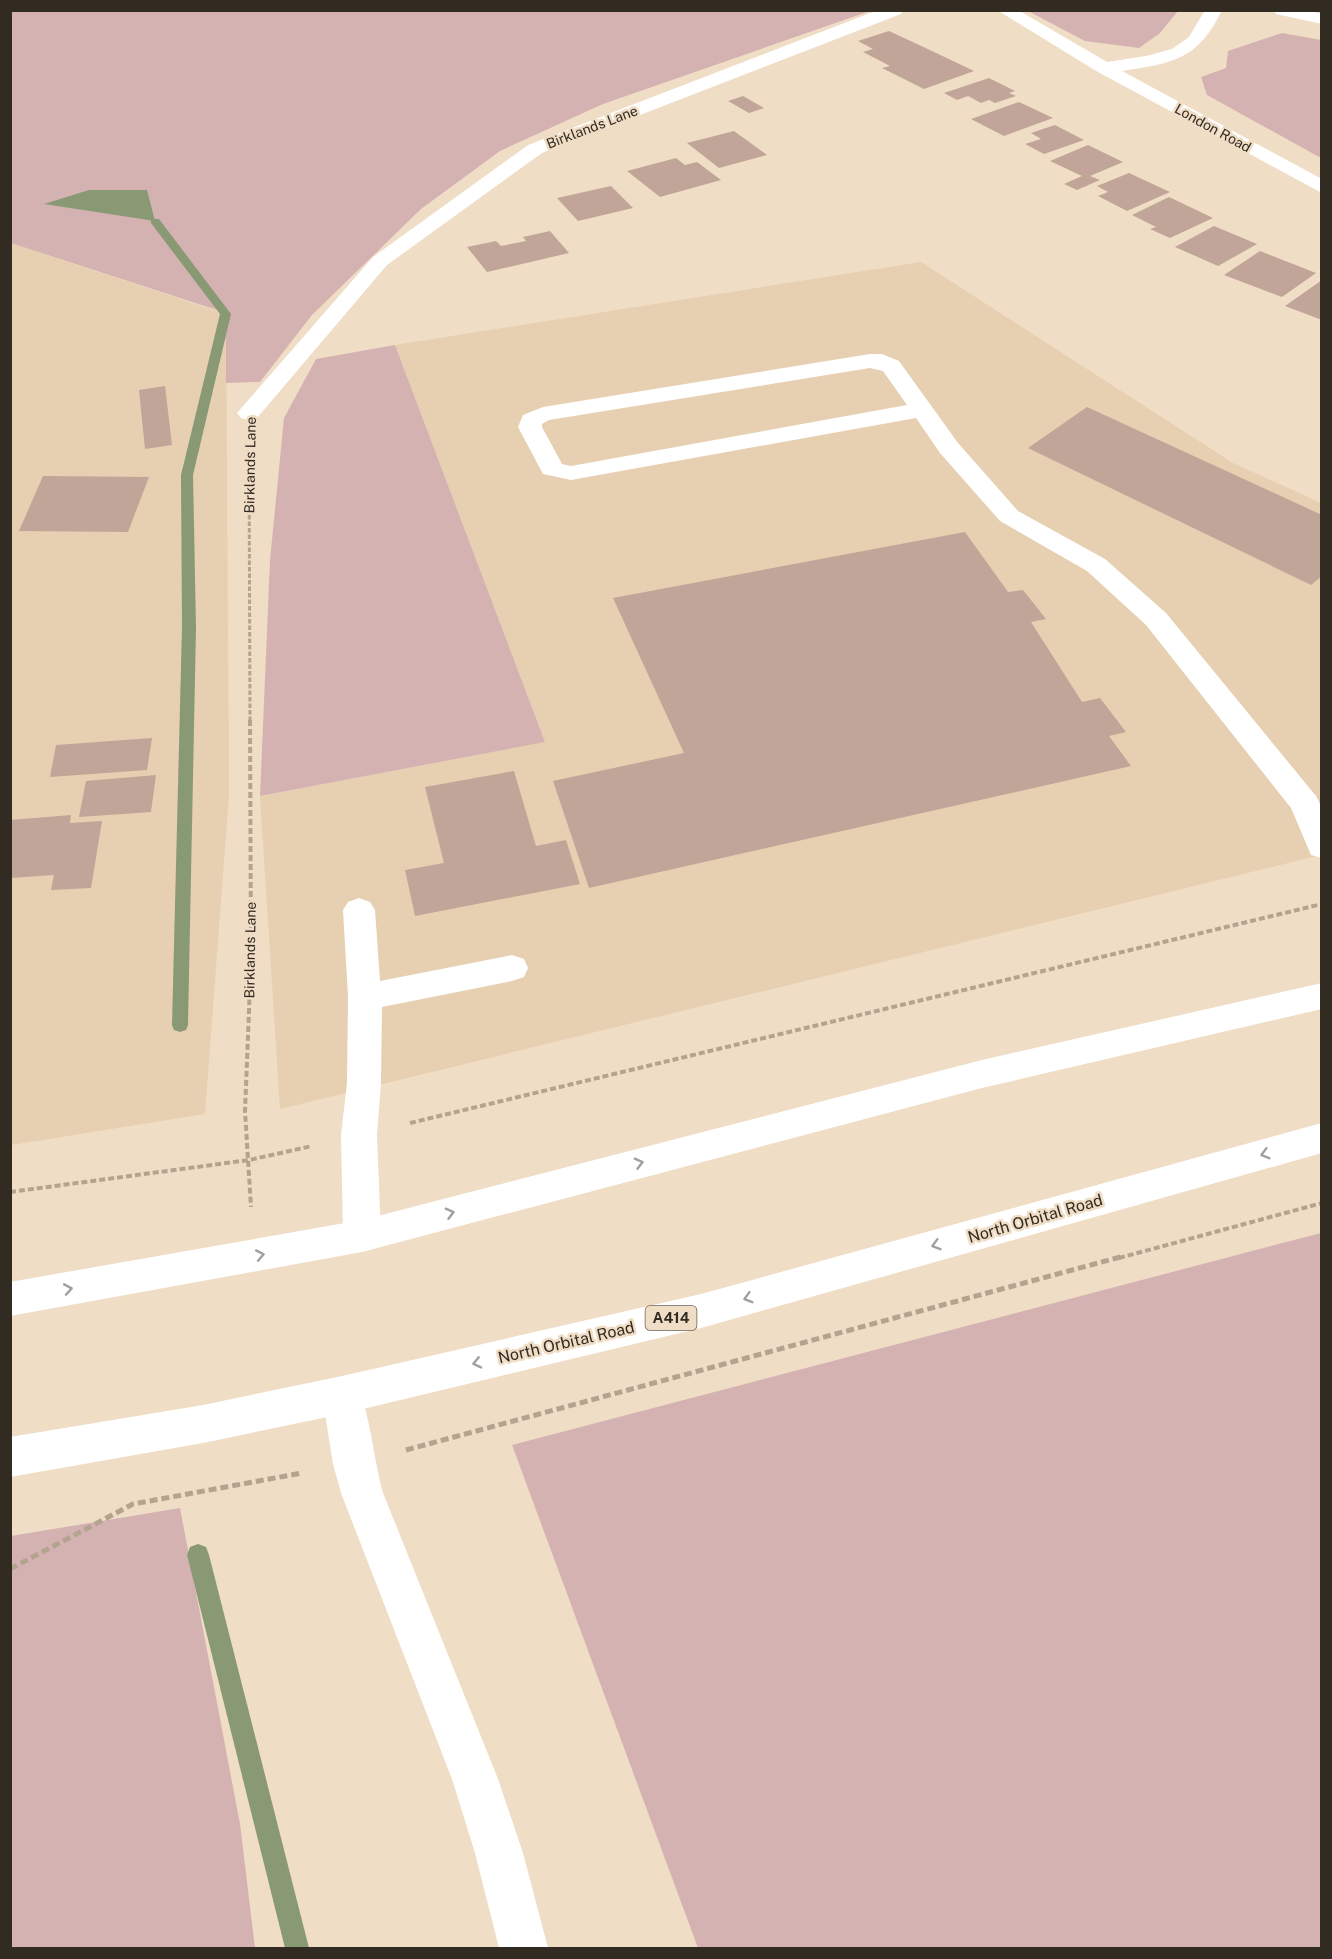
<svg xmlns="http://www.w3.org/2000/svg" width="1332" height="1959" viewBox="0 0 1332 1959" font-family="'Public Sans',sans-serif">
<rect width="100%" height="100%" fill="#f0ddc5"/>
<!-- built -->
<g fill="#e7cfb1">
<path d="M11,243L226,314L229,795L205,1114L11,1145Z"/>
<path d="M921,262L1233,463L1321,503V855L280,1109L260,796L545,742L395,345Z"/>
</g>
<!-- green -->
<g fill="#d5b2b2">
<path d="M11,11H870L603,104L500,151L421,209L312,315L260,382L226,383V313L11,243Z"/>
<path d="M1028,11L1178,10V11L1160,33L1139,48L1085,41Z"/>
<path d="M1282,33L1321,40V158L1207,95L1201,77L1226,68L1228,51Z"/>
<path d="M395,345L545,742L260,796L270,560L284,418L316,359Z"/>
<path d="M1321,1233V1948H698L512,1445Z"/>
<path d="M180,1508L240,1824L255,1948H11V1536Z"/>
</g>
<!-- water -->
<path fill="#889974" d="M89,190H147L155,221L44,204Z"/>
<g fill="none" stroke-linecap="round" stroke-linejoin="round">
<!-- stream -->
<g fill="#889974" fill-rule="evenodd">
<path d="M151,219H159L231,314L193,475L196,627L188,1025L186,1030L180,1032L174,1030L172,1025L182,627L181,475L220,314L151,223Z"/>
<path d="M198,1544L206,1547L209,1555L309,1948H285L187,1555L190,1547Z"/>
</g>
</g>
<!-- building -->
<g fill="#c1a598">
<path d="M889,31L932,51L974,71L924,89L882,68L890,66L863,52L873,49L858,41Z"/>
<path d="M989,78L1015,91L1009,93L1016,96L995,103L989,100L981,103L968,96L957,100L944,93Z"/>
<path d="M743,96L764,108L749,113L728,101Z"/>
<path d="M1019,102L1053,118L1004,136L971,119Z"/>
<path d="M1055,125L1084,140L1044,154L1025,144L1041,139L1031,133Z"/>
<path d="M734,131L767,155L719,168L687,143Z"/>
<path d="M1088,145L1123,162L1090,176L1100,180L1077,190L1064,184L1082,176L1050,161Z"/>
<path d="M676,158L685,165L697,162L721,180L660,197L627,171Z"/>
<path d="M1129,173L1170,192L1127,211L1098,196L1108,192L1097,186Z"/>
<path d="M611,186L633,208L578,221L557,198Z"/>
<path d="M1169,197L1213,218L1170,238L1150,229L1156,227L1132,215Z"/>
<path d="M1214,226L1257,244L1218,266L1175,247Z"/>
<path d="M550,231L569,253L487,272L467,247L496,241L501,246L526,241L523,237Z"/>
<path d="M1260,251L1316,273L1282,297L1224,275Z"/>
<path d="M1322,280V320L1285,306Z"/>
<path d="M165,386L172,445L145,449L139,390Z"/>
<path d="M1087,407L1322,515V576L1311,585L1028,448Z"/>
<path d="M43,476L149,477L128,532L19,531Z"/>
<path d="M965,532L1008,592L1023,590L1046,619L1031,622L1082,702L1100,698L1126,732L1109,736L1131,766L589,888L553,781L684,753L613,598Z"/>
<path d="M152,738L147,770L50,777L56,745Z"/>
<path d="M514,771L536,846L566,840L580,884L415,916L405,870L444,863L425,787Z"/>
<path d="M156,775L151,812L79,817L86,781Z"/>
<path d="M71,815L70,823L102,821L91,888L51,890L54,875L10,878V820Z"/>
</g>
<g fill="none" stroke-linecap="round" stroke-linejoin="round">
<!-- path-far2 -->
<path stroke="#b3a490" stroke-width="3" stroke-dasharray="4.5 2" stroke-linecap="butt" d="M249,450L250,722"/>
<!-- path-far1 -->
<g stroke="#b3a490" stroke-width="4" stroke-dasharray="6 3" stroke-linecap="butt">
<path d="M250,720L251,961L245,1111L251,1207"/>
<path d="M410,1123L1322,904"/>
<path d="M10,1192L249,1160L312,1146"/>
<path d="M1119,1258L1322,1203"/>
</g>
<!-- path -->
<g stroke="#b3a490" stroke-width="5" stroke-dasharray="8 4" stroke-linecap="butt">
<path d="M406,1450L1124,1256"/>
<path d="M10,1569L133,1504L302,1473"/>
</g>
<!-- minor -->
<g fill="#fff" fill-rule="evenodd">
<path d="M878,10H903L901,14L542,153L387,265L257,418L249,420L241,418L237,413L373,257L528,145Z"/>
<path d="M997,10H1018L1107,62L1146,56L1172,49L1189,37L1205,10H1222C1198,60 1173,63 1122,71L1322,179V193L1098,72Z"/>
<path d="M870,354H882L899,361L958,443L1018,511L1105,559L1166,613L1316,796L1322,808V858L1311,855L1291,808L1146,625L1087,571L1000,521L940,453L916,418L571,480L543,474L518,427L523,415L543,407ZM870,368L883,371L907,405L571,466L562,464L542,427V424L549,420Z"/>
<path d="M359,898L370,902L375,910L380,981L512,955L524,959L528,968L524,977L512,981L382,1007L381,1083L377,1135L381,1236L375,1248L362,1252L349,1248L343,1236L341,1135L347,1083L348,997L343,910L348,902Z"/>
<path d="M342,1376L356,1382C371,1416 373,1457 383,1493L498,1779L523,1853L548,1948H499L475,1853L452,1779L341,1493L333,1464L322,1395L328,1382Z"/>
</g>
<!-- major -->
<path fill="#fff" fill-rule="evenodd" d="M1274,10H1307L1322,14V24L1276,14Z"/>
<!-- highway -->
<g fill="#fff" fill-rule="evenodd">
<path d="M1322,983V1009L982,1088L362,1252L10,1316V1282L362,1220L982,1060Z"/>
<path d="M1322,1123V1153L701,1328L342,1414L203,1443L10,1477V1437L203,1405L342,1376L701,1294Z"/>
</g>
</g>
<!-- one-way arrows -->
<defs><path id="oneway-chevron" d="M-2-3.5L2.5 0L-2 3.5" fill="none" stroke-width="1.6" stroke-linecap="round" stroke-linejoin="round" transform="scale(1.5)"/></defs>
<g stroke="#a3a09c">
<use href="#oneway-chevron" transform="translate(1265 1154) rotate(164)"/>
<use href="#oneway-chevron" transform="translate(639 1163) rotate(-15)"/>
<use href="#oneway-chevron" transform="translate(450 1213) rotate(-15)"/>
<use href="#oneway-chevron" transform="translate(936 1245) rotate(164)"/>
<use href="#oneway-chevron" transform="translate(260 1255) rotate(-11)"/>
<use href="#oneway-chevron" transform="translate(68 1289) rotate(-10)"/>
<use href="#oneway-chevron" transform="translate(748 1298) rotate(164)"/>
<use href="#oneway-chevron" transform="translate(477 1363) rotate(167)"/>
</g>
<g text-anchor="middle" stroke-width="5" stroke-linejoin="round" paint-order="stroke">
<!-- far-street labels -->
<g font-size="14" fill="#322b22" stroke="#f0ddc5">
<text transform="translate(592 127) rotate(-21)" y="5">Birklands Lane</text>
<text transform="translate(1213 128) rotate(29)" y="5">London Road</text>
<text transform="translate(250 465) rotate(-89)" y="5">Birklands Lane</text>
<text transform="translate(250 950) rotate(-89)" y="5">Birklands Lane</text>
</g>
<!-- shield labels -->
<rect fill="#f0ddc5" stroke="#6b6053" stroke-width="1.5" x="645.5" y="1306" width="51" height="24" rx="4.5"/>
<g font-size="15" font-weight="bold" fill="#322b22">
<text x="671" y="1323">A414</text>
</g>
<!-- street labels -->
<g font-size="16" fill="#322b22" stroke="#f0ddc5">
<text transform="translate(1035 1218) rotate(-16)" y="6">North Orbital Road</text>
<text transform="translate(566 1342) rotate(-13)" y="6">North Orbital Road</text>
</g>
</g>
<!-- border -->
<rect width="1332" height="1959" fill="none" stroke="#322b22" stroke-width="24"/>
</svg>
